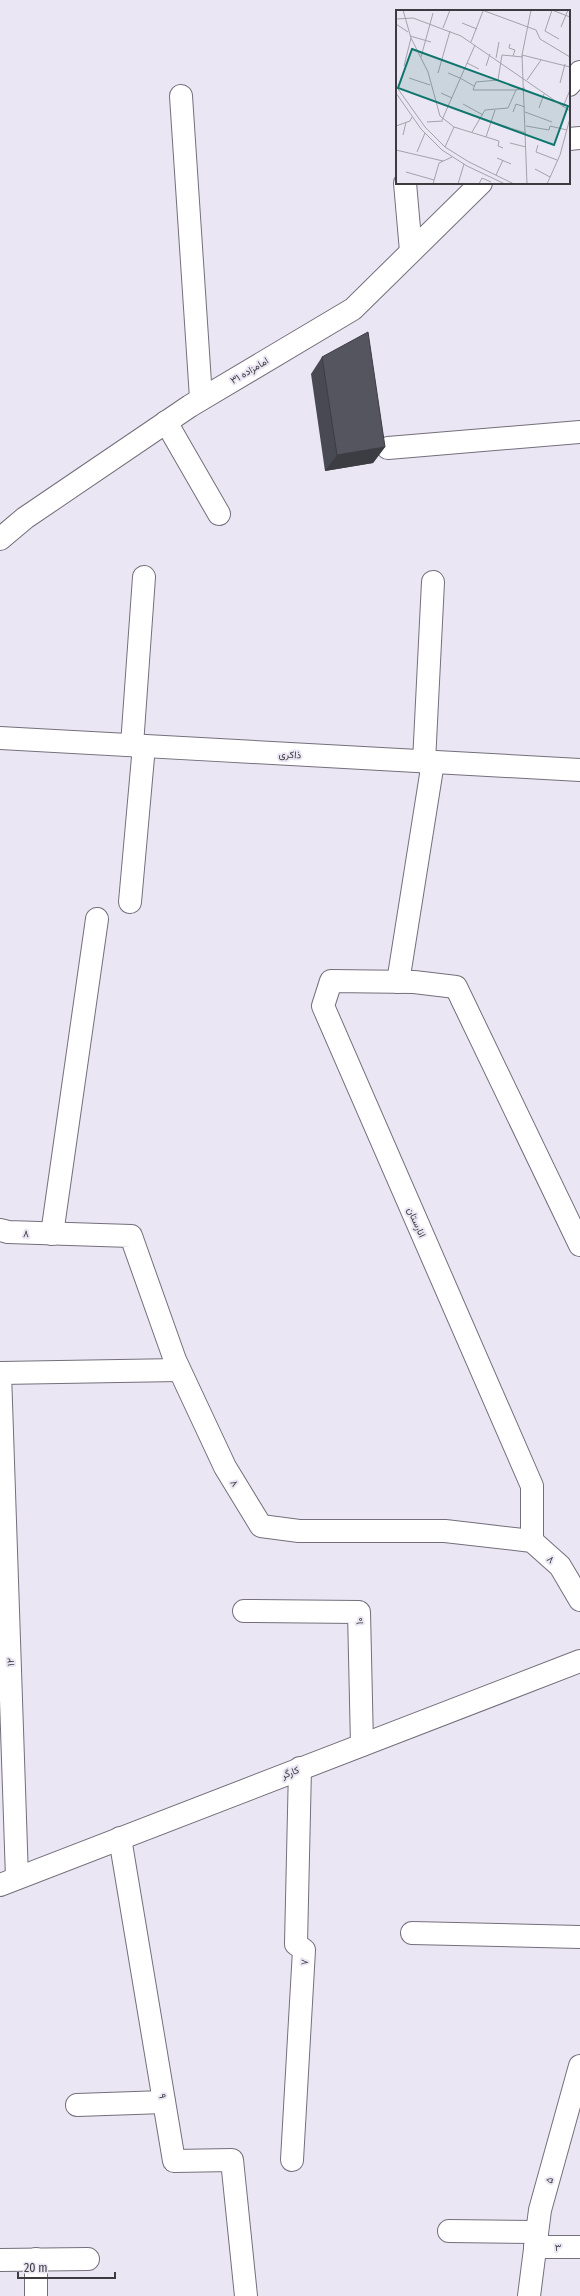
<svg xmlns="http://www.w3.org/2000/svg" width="580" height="2296" viewBox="0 0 580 2296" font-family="'Fira Sans Condensed',Vazirmatn,sans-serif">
<rect width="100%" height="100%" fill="#ebe6f3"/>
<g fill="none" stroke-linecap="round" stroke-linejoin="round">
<defs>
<g id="minor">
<path d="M569,85L580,72"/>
<path d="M181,96L201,398"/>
<path d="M569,139L580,138"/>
<path d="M405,183L411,251"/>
<path d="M166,422L219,514"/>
<path d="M388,448L580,432"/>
<path d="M0,539L25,518L190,406L353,309L481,183"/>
<path d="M0,738L580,770"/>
<path d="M132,745L144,577"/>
<path d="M424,762L433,582"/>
<path d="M130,902L144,746"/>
<path d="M398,982L433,762"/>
<path d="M0,1230L8,1232L131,1236L175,1360L225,1467L261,1526L299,1531H445L532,1541L560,1566L580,1600"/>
<path d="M52,1234L97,919"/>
<path d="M0,1373L17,1878"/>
<path d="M0,1373L179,1370"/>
<path d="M532,1541V1486L323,1006L331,981L414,982L456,987L580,1245"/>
<path d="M244,1611L359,1612L362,1745"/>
<path d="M120,1838L174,2161L232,2160L246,2296"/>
<path d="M412,1933L580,1937"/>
<path d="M77,2105L164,2102"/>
<path d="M292,2160L304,1950L296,1944L300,1768"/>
<path d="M449,2231L537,2232"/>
<path d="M535,2247H580"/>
<path d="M0,2260L88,2259"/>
<path d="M36,2296V2259"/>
<path d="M529,2296L540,2210L580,2066"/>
</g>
<path id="major" d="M0,1885L580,1661"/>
</defs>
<!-- minor casing -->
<use href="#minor" stroke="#746f7b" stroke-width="24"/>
<!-- major casing -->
<use href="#major" stroke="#746f7b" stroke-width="24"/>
<!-- minor -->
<use href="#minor" stroke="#fff" stroke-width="22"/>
<!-- major -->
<use href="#major" stroke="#fff" stroke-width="22"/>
</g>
<!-- wall -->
<path fill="#494953" d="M322,357L385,447L373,463L325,471L311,374Z"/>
<!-- shaded-wall -->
<path fill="#3c3c43" d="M385,447L373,463L325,471L337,455Z"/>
<!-- building -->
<path fill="#555560" stroke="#3c3c43" d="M368,332L385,447L337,455L322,357Z"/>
<g text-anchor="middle" stroke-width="4" stroke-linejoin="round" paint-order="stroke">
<!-- street labels -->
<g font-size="10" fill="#3d3b40" stroke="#ebe6f3">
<text transform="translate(249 370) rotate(-31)" y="4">امامزاده ۳۱</text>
<text transform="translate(290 754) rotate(3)" y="4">ذاکری</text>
<text transform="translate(417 1222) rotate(66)" y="4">انارستان</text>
<text transform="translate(26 1233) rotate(2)" y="4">۸</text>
<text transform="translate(235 1483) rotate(59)" y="4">۸</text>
<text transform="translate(551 1559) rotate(42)" y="4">۸</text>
<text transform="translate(359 1621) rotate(-91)" y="4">۱۰</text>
<text transform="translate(10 1662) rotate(-92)" y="4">۱۲</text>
<text transform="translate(290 1772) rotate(-21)" y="4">کارگر</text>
<text transform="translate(304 1962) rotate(-87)" y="4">۷</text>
<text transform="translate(163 2096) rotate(81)" y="4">۹</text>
<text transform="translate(549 2180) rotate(-75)" y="4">۵</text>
<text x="558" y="2251">۳</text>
</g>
</g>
<!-- overview -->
<g transform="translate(396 10)">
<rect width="174" height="174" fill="#ebe6f3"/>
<path fill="none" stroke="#a5a2ab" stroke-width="1" d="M7,0L15,28L32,62L44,106L58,117L49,137M86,0L140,20L144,29L174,47M156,0L149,21L163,29M156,0L174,7M0,9L17,8L65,26L174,101M66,13L81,19M0,14L12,22M165,17L172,0M47,18L54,0M14,26L35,32M75,32L87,1M114,34L113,38L119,40L117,46M126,45L174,57M25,47L37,3M100,48L103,32M71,53L83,59M8,56L15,28M90,56L94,44M42,63L54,21M52,63L64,68M13,68L34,75M64,68L78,76M131,70L145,50M164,73L169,54M0,76L29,117L49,137L73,152L118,174M120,80H77L80,72L102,70L106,45L127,47M0,83L25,119L46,140L71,156L109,174M45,83L56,88M67,94L87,105M167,97L174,80M143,98L148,84M117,102L120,94L129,97M129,102L156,112M46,110L79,35M31,112L47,111M95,112L130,123M0,116L14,111L16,107M130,116L153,120L154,116L171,120M58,117L103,131L102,136L107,138M76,122L89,100L112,98L120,80L129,78M7,125L10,112M90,127L99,100M114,133L130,137M142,135L140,142L161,150M0,140L47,151M21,142L29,123M101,148L115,154M139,159L154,167M10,162L38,170M100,165L107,150M37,174L43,153L56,147M62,174L68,154M83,174L86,168L95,172M131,174L126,45L135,0M151,174L164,145L174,108"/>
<path fill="#0f766e" fill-opacity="0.15" stroke="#0f766e" stroke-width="2" d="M16,39L172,96L158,135L2,78Z"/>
<rect width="174" height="174" fill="none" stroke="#3d3b40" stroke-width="2"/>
</g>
<!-- scale -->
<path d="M18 2272v6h97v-6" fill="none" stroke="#3d3b40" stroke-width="2"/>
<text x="24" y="2272" font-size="12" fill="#3d3b40" stroke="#ebe6f3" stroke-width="3" paint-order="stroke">20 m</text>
</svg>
